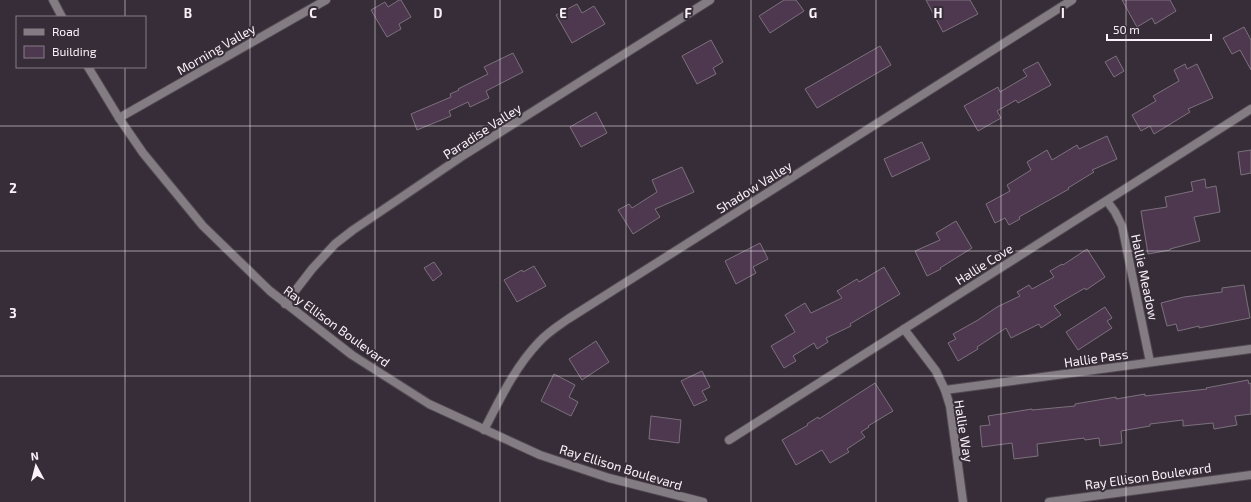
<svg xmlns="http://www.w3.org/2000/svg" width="1251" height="502" viewBox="0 0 1251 502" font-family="'Exo 2',sans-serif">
<rect width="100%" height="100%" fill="#372d38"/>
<!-- building -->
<g fill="#4e3850" stroke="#7c707c">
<path d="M399,0H401L411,17L399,24L401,29L387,37L371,10L385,2L388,7Z"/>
<path d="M784,0H796L804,11L770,33L759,16Z"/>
<path d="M926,0H970L978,14L943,32Z"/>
<path d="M1122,0H1170L1176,11L1155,24L1152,18L1137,27Z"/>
<path d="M577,4L582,13L594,6L605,24L572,43L556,15Z"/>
<path d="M1244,27L1251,40V70L1240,50L1232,54L1223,38Z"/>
<path d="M711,40L723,62L713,68L716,74L697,84L682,56Z"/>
<path d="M880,46L891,65L817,108L805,89Z"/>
<path d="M513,53L523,72L486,91L489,98L470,107L468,102L449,111L451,116L417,130L411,114L451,97L450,94L459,90L458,89L488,74L484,67Z"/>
<path d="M1116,56L1124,71L1114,77L1105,62Z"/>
<path d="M1038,62L1051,85L1018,103L1016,100L997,111L1001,118L978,131L964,106L998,87L1000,92L1027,76L1023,70Z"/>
<path d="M1185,64L1187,69L1197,64L1213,98L1188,109L1190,112L1154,134L1150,126L1141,131L1132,115L1156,101L1153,96L1179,81L1174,70Z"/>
<path d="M596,112L607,133L581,147L570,127Z"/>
<path d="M1107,136L1117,159L1092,170L1094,172L1068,188L1069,189L1019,217L1020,219L1009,225L1005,218L995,223L986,204L1010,191L1007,185L1031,170L1027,162L1047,150L1052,160L1077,145L1079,149Z"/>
<path d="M922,142L930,159L892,177L884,159Z"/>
<path d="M1251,150V173L1241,175L1238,152Z"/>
<path d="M682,167L694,192L655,209L660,217L633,234L618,210L629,204L632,208L657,192L652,180Z"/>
<path d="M1205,179L1206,188L1216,186L1220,212L1194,217L1200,241L1170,249V250L1148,254L1141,211L1167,207L1165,197L1193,191L1191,182Z"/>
<path d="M956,221L972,248L940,268L941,269L927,276L915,251L940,240L936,233Z"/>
<path d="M760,243L768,259L753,267L756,273L736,284L725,261Z"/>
<path d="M1087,249L1105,277L1086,290L1085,288L1054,306L1061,315L1041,328L1039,324L1011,338L1006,328L977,347L978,349L958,361L948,343L956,339L953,334L978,320L997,307L1020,296L1017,292L1029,285L1032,289L1054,277L1050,271L1062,264L1063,265Z"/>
<path d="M434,262L442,274L433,281L424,268Z"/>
<path d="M534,266L546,286L517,302L504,280L522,270L523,272Z"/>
<path d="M884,267L900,294L850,324L851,326L826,338L828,342L817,349L814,343L793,356L796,361L784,368L771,346L795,332L785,315L805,303L811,313L842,298L837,291L857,279L859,282Z"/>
<path d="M1244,285L1250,318L1199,328V326L1178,331L1176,324L1167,326L1161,303L1184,297L1222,292V288Z"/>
<path d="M1105,307L1112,318L1107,321L1112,328L1078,350L1066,332Z"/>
<path d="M596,341L609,362L582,380L569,359Z"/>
<path d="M702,371L710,387L702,391L707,400L694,406L681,381Z"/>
<path d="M554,374L575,385L569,397L578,402L571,416L541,401Z"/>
<path d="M1248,380L1249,384L1251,383V414L1235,416L1237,425L1214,429L1213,423L1183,426V420L1150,424V426L1121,431L1122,443L1100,446L1099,438L1085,440L1084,438L1037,444L1038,456L1014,459L1012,443L982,447L980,426L990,425L988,416L1032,409V410L1075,406V404L1116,397V399L1145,394V396L1207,389L1206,388Z"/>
<path d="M875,383L893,411L868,426L869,427L861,432L865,437L847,449L849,452L830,463L822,450L796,465L782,440L808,425L807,424L818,417L819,419Z"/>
<path d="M651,416L681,420L679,443L649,439Z"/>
</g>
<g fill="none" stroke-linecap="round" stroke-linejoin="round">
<defs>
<g id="minor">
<path d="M119,118L326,0"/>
<path d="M1107,201L1115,212L1122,226L1150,362"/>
<path d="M285,304L312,269L335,244L353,230L464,155L710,0"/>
<path d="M904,329L936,371L945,390L950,406L963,502"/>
<path d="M945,390L1251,349"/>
<path d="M484,430C500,399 515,367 539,342C547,333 558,326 568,319L1072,0"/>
<path d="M729,440L1251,109"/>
</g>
<g id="tertiary">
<path d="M53,0L62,17"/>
<path d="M88,67L119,118L143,153L203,226L270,291L352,355L429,404L540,455L609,478L703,502"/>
<path d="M1049,502L1251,475"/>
</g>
</defs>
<!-- minor casing -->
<use href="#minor" stroke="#524953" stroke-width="10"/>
<!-- tertiary casing -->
<use href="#tertiary" stroke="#524953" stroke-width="10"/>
<!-- minor -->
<use href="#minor" stroke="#837d83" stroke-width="8"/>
<!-- tertiary -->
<use href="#tertiary" stroke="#837d83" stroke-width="8"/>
</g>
<!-- grid -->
<path fill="none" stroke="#f9f2f9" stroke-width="1" stroke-opacity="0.55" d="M125,0V17M250,0V502M375,0V502M500,0V502M626,0V502M751,0V502M876,0V502M1001,0V502M1126,0V502M125,67V502M0,126H1251M0,251H1251M0,376H1251"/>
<g text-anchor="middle" stroke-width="4" stroke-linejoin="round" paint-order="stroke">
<!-- street labels -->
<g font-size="13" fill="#f9f2f9" stroke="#372d38">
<text transform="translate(216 49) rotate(-30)" y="5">Morning Valley</text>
<text transform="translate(482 131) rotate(-33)" y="5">Paradise Valley</text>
<text transform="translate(754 187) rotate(-32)" y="5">Shadow Valley</text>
<text transform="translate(984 264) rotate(-32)" y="5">Hallie Cove</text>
<text transform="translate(1145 277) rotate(78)" y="5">Hallie Meadow</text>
<text transform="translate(337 326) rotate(36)" y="5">Ray Ellison Boulevard</text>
<text transform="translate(1096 358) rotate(-8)" y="5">Hallie Pass</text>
<text transform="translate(964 431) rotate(81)" y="5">Hallie Way</text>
<text transform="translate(621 467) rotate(17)" y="5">Ray Ellison Boulevard</text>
<text transform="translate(1148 476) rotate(-8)" y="5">Ray Ellison Boulevard</text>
</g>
</g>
<g font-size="13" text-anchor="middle" font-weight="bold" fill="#f9f2f9" stroke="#372d38" stroke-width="4" stroke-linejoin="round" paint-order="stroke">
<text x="188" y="18">B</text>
<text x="313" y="18">C</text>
<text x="438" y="18">D</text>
<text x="563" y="18">E</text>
<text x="688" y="18">F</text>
<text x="813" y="18">G</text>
<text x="938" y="18">H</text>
<text x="1063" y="18">I</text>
<text x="13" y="193">2</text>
<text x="13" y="318">3</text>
</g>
<!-- legend -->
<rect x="16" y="16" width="130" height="52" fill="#372d38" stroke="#857c85"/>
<rect x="24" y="29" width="20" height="6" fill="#837d83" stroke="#857c85"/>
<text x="52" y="36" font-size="12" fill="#f9f2f9">Road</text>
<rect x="24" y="46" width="20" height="12" fill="#4e3850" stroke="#857c85"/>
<text x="52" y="56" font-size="12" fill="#f9f2f9">Building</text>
<!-- north arrow -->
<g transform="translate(36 466) rotate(353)" stroke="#372d38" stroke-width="3" paint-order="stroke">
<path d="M0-3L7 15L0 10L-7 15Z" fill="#f9f2f9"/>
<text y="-6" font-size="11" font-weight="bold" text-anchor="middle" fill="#f9f2f9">N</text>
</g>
<!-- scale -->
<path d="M1107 34v6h104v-6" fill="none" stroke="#f9f2f9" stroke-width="2"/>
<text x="1113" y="34" font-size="12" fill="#f9f2f9" stroke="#372d38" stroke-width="3" paint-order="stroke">50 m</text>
</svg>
